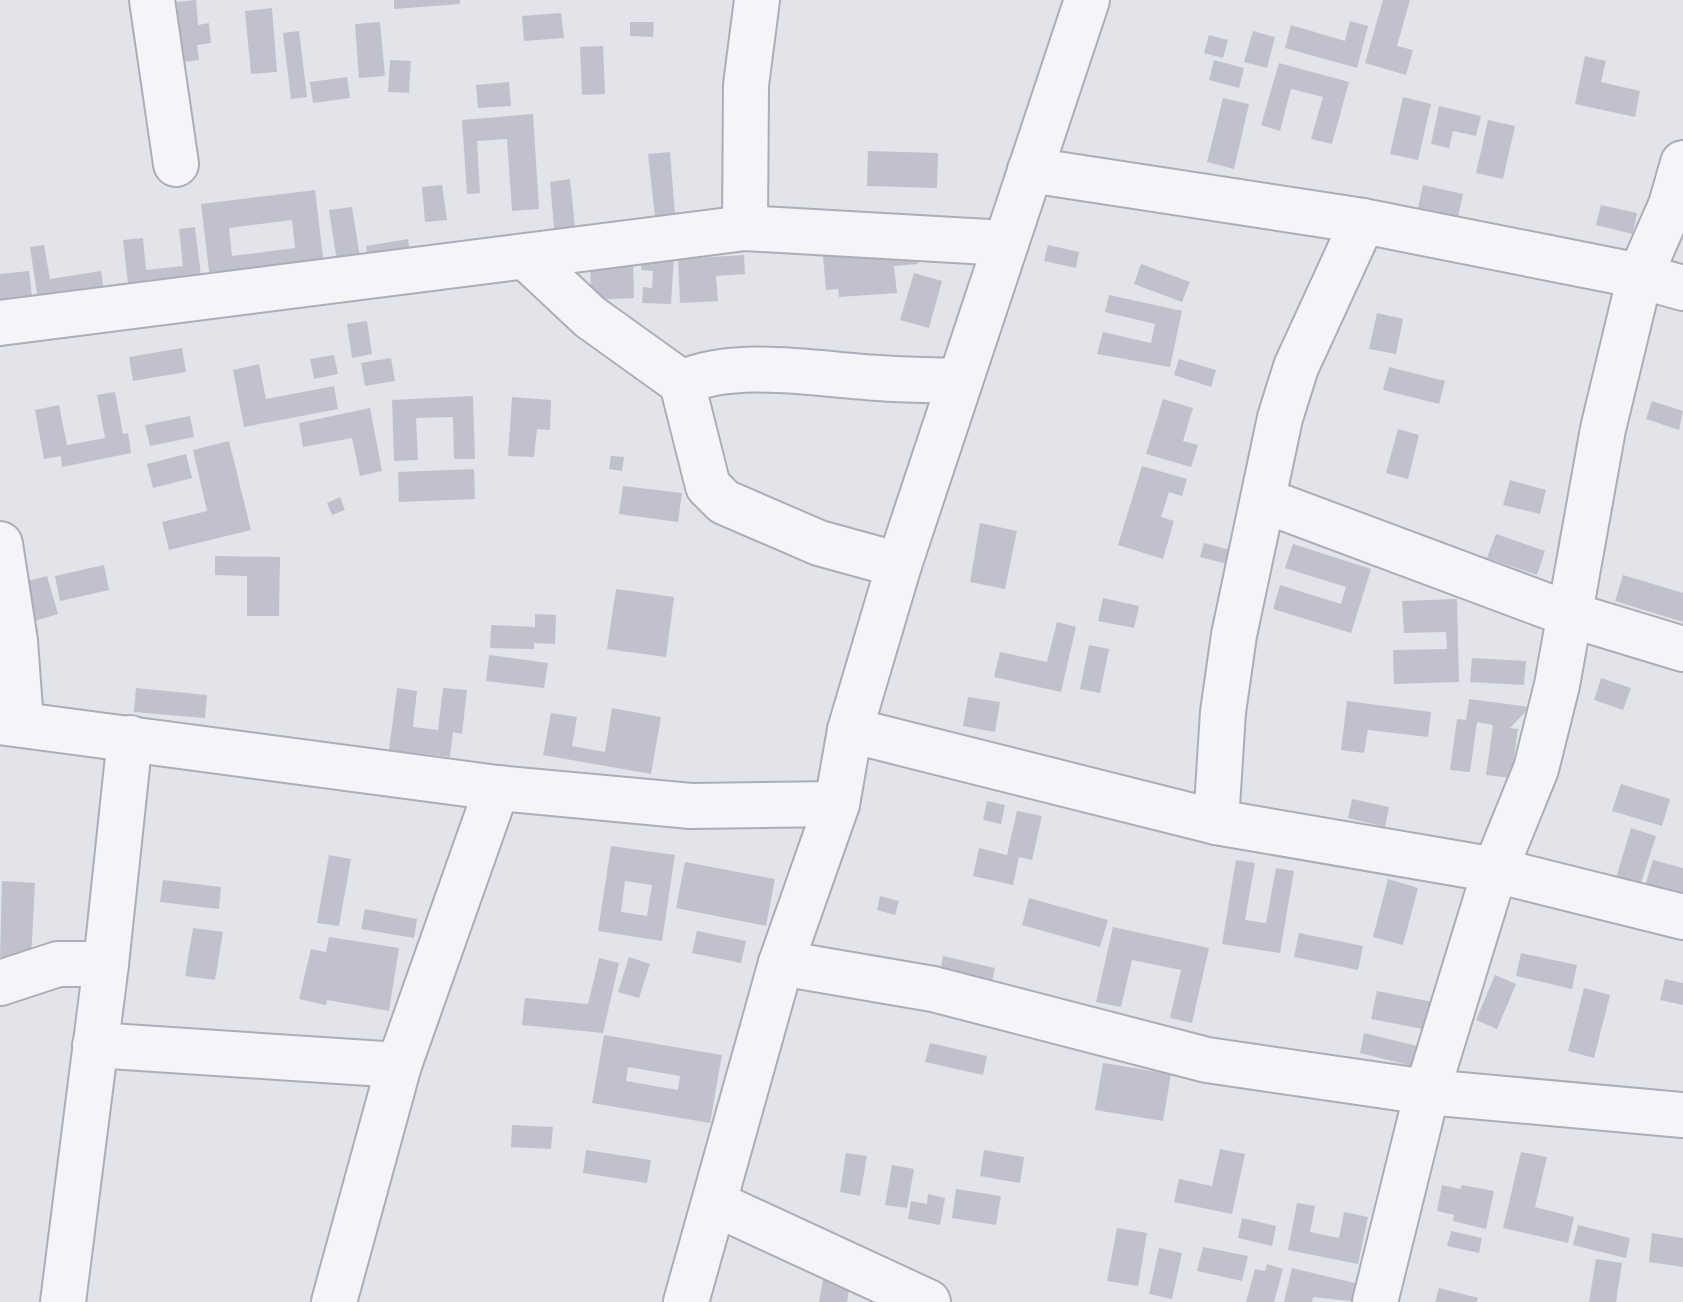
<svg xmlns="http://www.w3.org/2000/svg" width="1683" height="1302" viewBox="0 0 1683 1302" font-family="'PT Sans',sans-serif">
<rect width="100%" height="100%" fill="#e2e4ea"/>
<!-- building -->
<g fill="#c0c1cd" fill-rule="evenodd">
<path d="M196,0L198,25L209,23L211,43L197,45L199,60L183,62L177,2Z"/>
<path d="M394,0H460V4L394,9Z"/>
<path d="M1383,0H1410L1397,46L1413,50L1406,75L1365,63Z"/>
<path d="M272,8L277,72L251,74L245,11Z"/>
<path d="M561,13L564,38L524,41L522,16Z"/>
<path d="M1350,21L1368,26L1357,68L1285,48L1291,25L1345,41Z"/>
<path d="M380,22L385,76L359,78L355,24Z"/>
<path d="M630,22H654L653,37L630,36Z"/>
<path d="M299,31L307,97L291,99L283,33Z"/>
<path d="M1253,31L1275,37L1267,68L1244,62Z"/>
<path d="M1209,35L1228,40L1223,58L1204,53Z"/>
<path d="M603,46L605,94L582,95L580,47Z"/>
<path d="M1585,56L1606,61L1601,82L1640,91L1635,117L1575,104Z"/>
<path d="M390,60L411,61L409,93L388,92Z"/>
<path d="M1214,60L1244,68L1239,88L1209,80Z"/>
<path d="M1279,63L1349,82L1332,144L1311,139L1323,97L1291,89L1280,131L1261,125Z"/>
<path d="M347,77L350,98L313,103L310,82Z"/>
<path d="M509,82L511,106L478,108L476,85Z"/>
<path d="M1403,97L1431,104L1418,160L1390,154Z"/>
<path d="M1223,98L1249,104L1234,169L1207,162Z"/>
<path d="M1439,106L1481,116L1476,136L1453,131L1449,148L1431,144Z"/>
<path d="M533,114L539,209L512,211L507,139L477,141L480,193L467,194L462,120Z"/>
<path d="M1488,120L1515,126L1503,179L1476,173Z"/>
<path d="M868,151L938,153L937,188L867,186Z"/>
<path d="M670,152L675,215L655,217L648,154Z"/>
<path d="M570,179L576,237L555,239L550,182Z"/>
<path d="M442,185L447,220L425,222L422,187Z"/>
<path d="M1423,185L1463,194L1458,217L1418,208Z"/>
<path d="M315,190L325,273L211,287L201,204ZM292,220L295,248L232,256L229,228Z"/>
<path d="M1601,205L1637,213L1633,234L1596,225Z"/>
<path d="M352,207L361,264L338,268L329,210Z"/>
<path d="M195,227L202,284L129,292L123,240L143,238L146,270L183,266L179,229Z"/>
<path d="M408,239L411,258L369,265L366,246Z"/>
<path d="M44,245L50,279L101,271L105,297L39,307L30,247Z"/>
<path d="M1048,245L1079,252L1076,268L1044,261Z"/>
<path d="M917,249L918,264L894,266L897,293L839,297L838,289L826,290L823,256Z"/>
<path d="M633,251L634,298L591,300L590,252Z"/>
<path d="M642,255L674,257L671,304L642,303L643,287L652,288L653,271L641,270Z"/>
<path d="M744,255L745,274L716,276L718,301L680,303L678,259Z"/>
<path d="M1141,264L1190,282L1182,302L1134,284Z"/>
<path d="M29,271L33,305L0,309V274Z"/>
<path d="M914,273L942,281L929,328L900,320Z"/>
<path d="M1109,295L1182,311L1170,367L1097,354L1103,332L1151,343L1155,324L1105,312Z"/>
<path d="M1377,313L1403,319L1396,354L1369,349Z"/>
<path d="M367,321L372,354L352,358L347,324Z"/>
<path d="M182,348L186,372L133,381L129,357Z"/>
<path d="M334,355L338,374L314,379L310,359Z"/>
<path d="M391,358L395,381L365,386L361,363Z"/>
<path d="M1179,359L1216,370L1211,387L1174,375Z"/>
<path d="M259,364L266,399L334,386L338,409L244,427L233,370Z"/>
<path d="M1389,367L1445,381L1439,404L1383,390Z"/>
<path d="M115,392L123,434L128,433L131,453L62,467L61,456L44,459L35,410L59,405L67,445L105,438L97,395Z"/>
<path d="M473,396L475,459H454L453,417L416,418L418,460L394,461L392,400Z"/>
<path d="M512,397L551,400L550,430L537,429L534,457L508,456Z"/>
<path d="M1163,399L1193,408L1183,441L1198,445L1191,467L1146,454Z"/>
<path d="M1652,401L1683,411L1679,430L1646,419Z"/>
<path d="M370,408L382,471L360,476L352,438L303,447L299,423Z"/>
<path d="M190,416L194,437L150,446L145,425Z"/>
<path d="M1398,429L1419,435L1408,479L1386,473Z"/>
<path d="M229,441L251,530L169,550L162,522L207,511L193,450Z"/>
<path d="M186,454L192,478L153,488L147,464Z"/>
<path d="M611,456L624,457L622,471L609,469Z"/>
<path d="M1142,466L1187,479L1182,496L1169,492L1161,517L1174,521L1163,559L1118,545Z"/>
<path d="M474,469L475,499L399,502L398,472Z"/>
<path d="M1510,480L1546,490L1540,514L1503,505Z"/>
<path d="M623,486L682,493L678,522L619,514Z"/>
<path d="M340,497L345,510L332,515L327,503Z"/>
<path d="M980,523L1017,531L1005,589L970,582Z"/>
<path d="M1496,534L1545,551L1537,575L1487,558Z"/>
<path d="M1204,543L1231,550L1227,564L1200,557Z"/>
<path d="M1293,544L1371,569L1351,633L1273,609L1280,585L1341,604L1346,587L1285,568Z"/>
<path d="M215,556L280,557L279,616H247V576L215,575Z"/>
<path d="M104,565L109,590L60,601L55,576Z"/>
<path d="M1623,575L1683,593V622L1615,601Z"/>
<path d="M47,576L58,614L35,621L23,582Z"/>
<path d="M616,589L674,597L666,657L607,649Z"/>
<path d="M1103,598L1139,606L1134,628L1098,621Z"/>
<path d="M1457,599L1459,682L1394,684L1393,650L1447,649L1446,632L1404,633L1402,601Z"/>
<path d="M535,614L556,615L555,644L534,643V649L490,648L491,625L535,627Z"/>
<path d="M1057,622L1076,627L1061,692L994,677L1000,652L1047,662Z"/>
<path d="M1089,645L1109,649L1100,693L1080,689Z"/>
<path d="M489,655L548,663L544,688L486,681Z"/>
<path d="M1472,658L1526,661L1524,685L1470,682Z"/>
<path d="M1601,678L1631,688L1623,710L1594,700Z"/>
<path d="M136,688L207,695L205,718L134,712Z"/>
<path d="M397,688L417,691L413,727L438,730L443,688L467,690L462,734L453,732L450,757L389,750Z"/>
<path d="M968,697L1000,702L995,732L963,726Z"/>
<path d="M1469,699L1530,707L1510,728L1518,729L1511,778L1486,775L1493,725L1477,722L1470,772L1450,770L1457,719L1466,720Z"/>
<path d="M1347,701L1431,712L1428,737L1368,730L1364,753L1341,750Z"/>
<path d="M612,708L661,717L651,774L543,755L551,713L577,717L572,746L605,752Z"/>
<path d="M1621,784L1670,799L1662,826L1612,811Z"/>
<path d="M1352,799L1389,807L1385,827L1348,818Z"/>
<path d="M987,801L1005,805L1001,824L983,820Z"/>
<path d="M1017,811L1042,816L1032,860L1019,857L1013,885L973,876L979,848L1007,855Z"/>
<path d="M1631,828L1656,836L1640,886L1616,878Z"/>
<path d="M611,846L675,855L662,941L598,931ZM625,881L652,885L647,916L621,912Z"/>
<path d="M329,855L351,859L339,926L317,923Z"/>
<path d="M1236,860L1255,863L1245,920L1266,923L1276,868L1294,871L1280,953L1222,944Z"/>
<path d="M1653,860L1683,868V900L1644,889Z"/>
<path d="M685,862L775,879L766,926L676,908Z"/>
<path d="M1388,879L1418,888L1403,945L1373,937Z"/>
<path d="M163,880L221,887L219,909L160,902Z"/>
<path d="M2,881L35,883L31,959L0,957Z"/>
<path d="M880,896L899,901L895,915L877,910Z"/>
<path d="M1029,898L1108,920L1100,947L1022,925Z"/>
<path d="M365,909L417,919L414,938L361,929Z"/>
<path d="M1113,927L1209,948L1192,1023L1170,1018L1181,970L1132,960L1121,1007L1096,1002Z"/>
<path d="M193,928L223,932L215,980L185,976Z"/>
<path d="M697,931L746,941L741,963L692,953Z"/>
<path d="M1299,933L1363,946L1358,970L1294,957Z"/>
<path d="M329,937L399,948L389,1011L327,1000L326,1005L299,999L311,949L326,952Z"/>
<path d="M1521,953L1577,965L1572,989L1516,976Z"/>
<path d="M943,956L995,968L990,990L939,978Z"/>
<path d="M629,957L650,964L639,998L618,992Z"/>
<path d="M599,958L619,963L603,1033L522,1025L525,998L588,1004Z"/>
<path d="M1495,975L1516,984L1497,1029L1476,1020Z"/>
<path d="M1665,979L1683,983V1005L1660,1000Z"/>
<path d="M1584,988L1610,995L1594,1058L1568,1051Z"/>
<path d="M1377,991L1433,1002L1428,1030L1371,1019Z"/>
<path d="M1364,1033L1417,1046L1412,1066L1360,1053Z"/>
<path d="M604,1035L722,1055L710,1123L592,1103ZM628,1067L680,1076L678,1090L626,1081Z"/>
<path d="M930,1043L987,1056L983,1075L925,1062Z"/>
<path d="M1103,1063L1171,1074L1163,1121L1095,1110Z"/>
<path d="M512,1125L553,1127L551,1149L511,1147Z"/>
<path d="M1220,1149L1245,1154L1232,1214L1174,1202L1179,1179L1212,1186Z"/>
<path d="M586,1150L651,1160L647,1183L583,1173Z"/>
<path d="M984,1150L1024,1157L1020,1183L980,1176Z"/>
<path d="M1521,1152L1547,1157L1535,1207L1574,1217L1568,1243L1503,1228Z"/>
<path d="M846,1153L867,1156L860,1196L840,1192Z"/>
<path d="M892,1165L914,1169L907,1208L885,1205Z"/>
<path d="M1442,1185L1460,1189L1462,1185L1494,1191L1486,1229L1453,1221L1454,1215L1437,1211Z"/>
<path d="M956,1189L1001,1196L996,1225L952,1218Z"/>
<path d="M928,1194L945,1198L940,1225L908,1219L911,1201L927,1204Z"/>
<path d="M1297,1203L1315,1206L1310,1232L1339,1238L1344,1212L1368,1217L1358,1264L1288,1250Z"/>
<path d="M1242,1218L1276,1226L1272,1246L1238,1238Z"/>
<path d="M1578,1225L1630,1238L1626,1258L1573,1245Z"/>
<path d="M1117,1228L1147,1233L1138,1286L1107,1281Z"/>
<path d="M1451,1231L1482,1238L1479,1253L1447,1246Z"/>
<path d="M1652,1233L1683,1238V1267L1649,1262Z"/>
<path d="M1203,1247L1248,1256L1242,1281L1197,1271Z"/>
<path d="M1159,1248L1182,1253L1172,1299L1149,1294Z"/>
<path d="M1596,1259L1622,1263L1616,1302H1589Z"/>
<path d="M1267,1264L1283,1269L1274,1302H1246L1255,1269L1265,1271Z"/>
<path d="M1292,1268L1363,1285L1358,1302L1313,1297L1312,1302H1284Z"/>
<path d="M824,1274L851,1278L847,1302H819Z"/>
<path d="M1439,1288L1478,1298L1477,1302H1435Z"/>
</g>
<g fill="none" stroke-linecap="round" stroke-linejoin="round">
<defs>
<g id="minor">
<path d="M152,0L176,164"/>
<path d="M1030,170L1363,221L1640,276L1683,288"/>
<path d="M745,228L746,85L757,0"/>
<path d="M526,257L590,317L682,383L708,486L724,502L819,543L899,565"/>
<path d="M0,323L745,228L1006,243"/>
<path d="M682,383C736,358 820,375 878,378C905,380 933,380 960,381"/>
<path d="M1263,500L1571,615L1683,649"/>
<path d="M0,544L15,641L21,723"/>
<path d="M0,722L497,788L691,806L837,804"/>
<path d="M850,730L1216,822L1495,870L1683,917"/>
<path d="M1216,822L1223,712L1234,635L1280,418L1296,367L1363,221"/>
<path d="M781,963L933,989L1207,1060L1427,1092L1683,1115"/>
<path d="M0,983L58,964H106"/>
<path d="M95,1045L399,1065"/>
<path d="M716,1204L928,1302"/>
<path d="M63,1302L106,964L130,738"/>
<path d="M334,1302L399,1065L497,788"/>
<path d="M686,1302L781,963L837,804L850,730L899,565L1087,0"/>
<path d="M1375,1302L1427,1092L1495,870L1536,769L1557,685L1603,429L1640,276L1671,205L1683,163"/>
</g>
</defs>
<!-- minor casing -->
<use href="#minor" stroke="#abadb8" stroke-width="48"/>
<!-- minor -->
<use href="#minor" stroke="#f5f5f9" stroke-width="44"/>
</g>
</svg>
